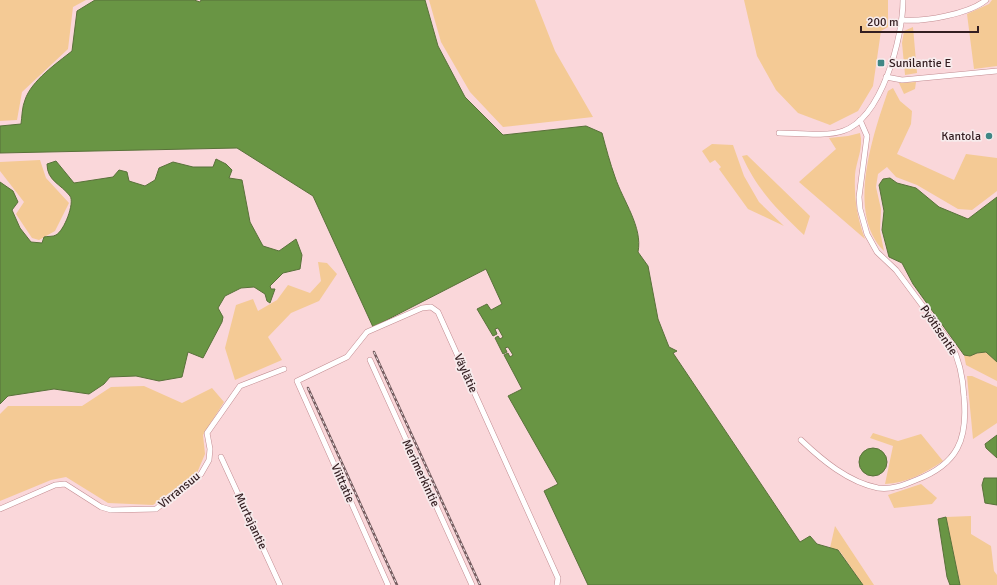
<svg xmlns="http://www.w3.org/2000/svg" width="997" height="585" viewBox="0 0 997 585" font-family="Signika,sans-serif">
<rect width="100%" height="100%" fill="#fad7da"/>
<!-- green -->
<g fill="#f4ca95">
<path d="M0,0H86L73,7L68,49L22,92L17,120L0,121Z"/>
<path d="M429,0H535L555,51L593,117L503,127L470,92L441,42Z"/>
<path d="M744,0H888V27L881,31L873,86L858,111L830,125L798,113L776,90L757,56Z"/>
<path d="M992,0H997V66L974,69L967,14L989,4Z"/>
<path d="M913,27L917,73L905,75L902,43L904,31Z"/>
<path d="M916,82L915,89L904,94L899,83Z"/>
<path d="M893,88L900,101L912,111L911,124L897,154L954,180L966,154L997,158V191L972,210L958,209L917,185L896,177L887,167L878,174L876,187L881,209L880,231L884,251C846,213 873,135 888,91Z"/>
<path d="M860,133C864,148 856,161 855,175C854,199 857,217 865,239L799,182L836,149L829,138L848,136Z"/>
<path d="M712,144L733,145L744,176L759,202L784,226L748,209L719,169L721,167L715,160L710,163L702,151Z"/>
<path d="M747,155L810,216L804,235C777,209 758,191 742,156Z"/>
<path d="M40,160L46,178L69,203L55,231L39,240L32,238L16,214L24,202L0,171V162Z"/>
<path d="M318,262L327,263L337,274L319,301L291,313L268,337L282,360L235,380L225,348L236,305L253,299L258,311L277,300L288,285L310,293L321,281Z"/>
<path d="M986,352L997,362V381L966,365L964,355Z"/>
<path d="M967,376H972L997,387V423L973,439Z"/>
<path d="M144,386L182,403L212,388L224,402L203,435L205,454L197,473L153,505L108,503L66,477L51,480L0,501V414L8,406H82L111,387Z"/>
<path d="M873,433L898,441L921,434L943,461C925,473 907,483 885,484L893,446L870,438Z"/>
<path d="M921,484L937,498L932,504L894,508L888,495Z"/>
<path d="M971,516V534L991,546L994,571L997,575V585H960L946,517Z"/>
<path d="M835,526L874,585H863L839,550L830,548Z"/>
</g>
<!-- water -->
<g fill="#699544" stroke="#59713a">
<path d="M95,0H194L200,2L201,0H425L438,46L465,97L503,135L586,126L602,133C606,148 610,163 615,177C623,201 643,227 638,252L648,266L658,319L669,347L677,351L673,353L800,542L810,536L817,544L838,550L863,585H588L544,491L558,484L508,396L522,389L504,355L508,353L510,357L513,355L508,347L505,348L507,352L503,354L495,338L498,336L500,339L503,337L498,328L495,329L497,334L493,336L477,309L487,304L491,310L502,304L486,269L373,327L313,196L237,148L0,153V126L21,124C22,117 22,107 25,100C31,81 57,63 72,51L77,11Z"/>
<path d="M216,159L226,164L232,170L229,178L242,180L250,222L263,246L279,251L296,239L302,255L300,269L283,273L270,286L271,289H275L270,303L267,301L265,294L254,287L241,288L225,296L218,308L223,317L222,322L203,358L188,352L182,377L159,381L136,376L110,377L104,384L89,394L54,389L8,396L0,404V182L13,191L18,202L12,210L20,228L31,242L42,243L44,237C47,236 53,237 56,235C64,231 75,203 70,196C61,184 47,181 47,164L56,161L74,183L113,177L119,170L127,172L129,181L145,186L155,180L159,168L173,162L193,167H213Z"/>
<path d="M890,178L897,183L916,188L939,207L968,219L997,197V362L986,352L977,353L970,356L964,355L913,284L902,263L889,257L882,230L884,211L879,185L883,179Z"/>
<path d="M997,435V458L986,448L985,444Z"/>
<circle cx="873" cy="462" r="14"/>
<path d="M984,478H997V505L985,503L982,485Z"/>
<path d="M946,517L960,585H950L947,577L938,519Z"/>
</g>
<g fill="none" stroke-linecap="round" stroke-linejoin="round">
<defs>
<g id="minor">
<path d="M902,20C924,22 969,14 986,0"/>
<path d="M886,77L902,80L997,71"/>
<path d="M779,133C797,133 826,137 843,131C882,118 903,37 903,0"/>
<path d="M370,360L472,585"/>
<path d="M801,440C822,460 848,482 878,488C891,490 904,485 916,480C958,464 968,439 964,397C963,377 960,361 951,344L896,270L877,252L867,234L860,209L859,197L867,136L860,120"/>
<path d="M221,457L280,585"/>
<path d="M0,509L55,485L65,484L101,507L111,510L156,509L201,474L209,460L210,449L207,433L240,386L284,369"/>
<path d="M388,585L297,381L347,357L367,332L422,308L431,307L438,312L558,578L557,585"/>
</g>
</defs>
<!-- minor casing -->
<use href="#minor" stroke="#c28c91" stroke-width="6"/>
<!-- minor -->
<use href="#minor" stroke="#fff" stroke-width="5"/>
<defs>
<g id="rail">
<path d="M374,352L480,585"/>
<path d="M308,388L397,585"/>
</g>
</defs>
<!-- rail casing -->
<use href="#rail" stroke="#745b5e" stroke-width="2.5"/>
<!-- rail -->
<use href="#rail" stroke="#f7ebec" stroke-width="1" stroke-dasharray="3" stroke-linecap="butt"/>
</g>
<!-- markers -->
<g fill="#3f8785" stroke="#f7ebec" stroke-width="1.5">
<rect x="877" y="59" width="8" height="8" rx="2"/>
<circle cx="989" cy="136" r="4"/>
</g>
<g text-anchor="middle" stroke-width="3.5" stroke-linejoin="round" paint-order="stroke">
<!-- poi labels -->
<g font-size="12" fill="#331e21" stroke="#f7ebec" text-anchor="start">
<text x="889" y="67">Sunilantie E</text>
<text x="981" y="140" text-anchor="end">Kantola</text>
</g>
<!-- street labels -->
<g font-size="12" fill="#331e21" stroke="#f7ebec">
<text transform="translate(939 330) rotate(56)" y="4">Pyötisentie</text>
<text transform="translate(466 373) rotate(66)" y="4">Väylätie</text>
<text transform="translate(421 473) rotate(65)" y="4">Merimerkintie</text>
<text transform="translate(343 483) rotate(66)" y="4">Viittatie</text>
<text transform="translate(179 490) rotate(-39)" y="4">Virransuu</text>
<text transform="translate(251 521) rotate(65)" y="4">Murtajantie</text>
</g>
</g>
<!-- scale -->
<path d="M861 26v6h117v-6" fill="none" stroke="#331e21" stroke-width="2"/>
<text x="867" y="26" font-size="12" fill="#331e21" stroke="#f7ebec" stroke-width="3" paint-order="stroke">200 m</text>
</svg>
